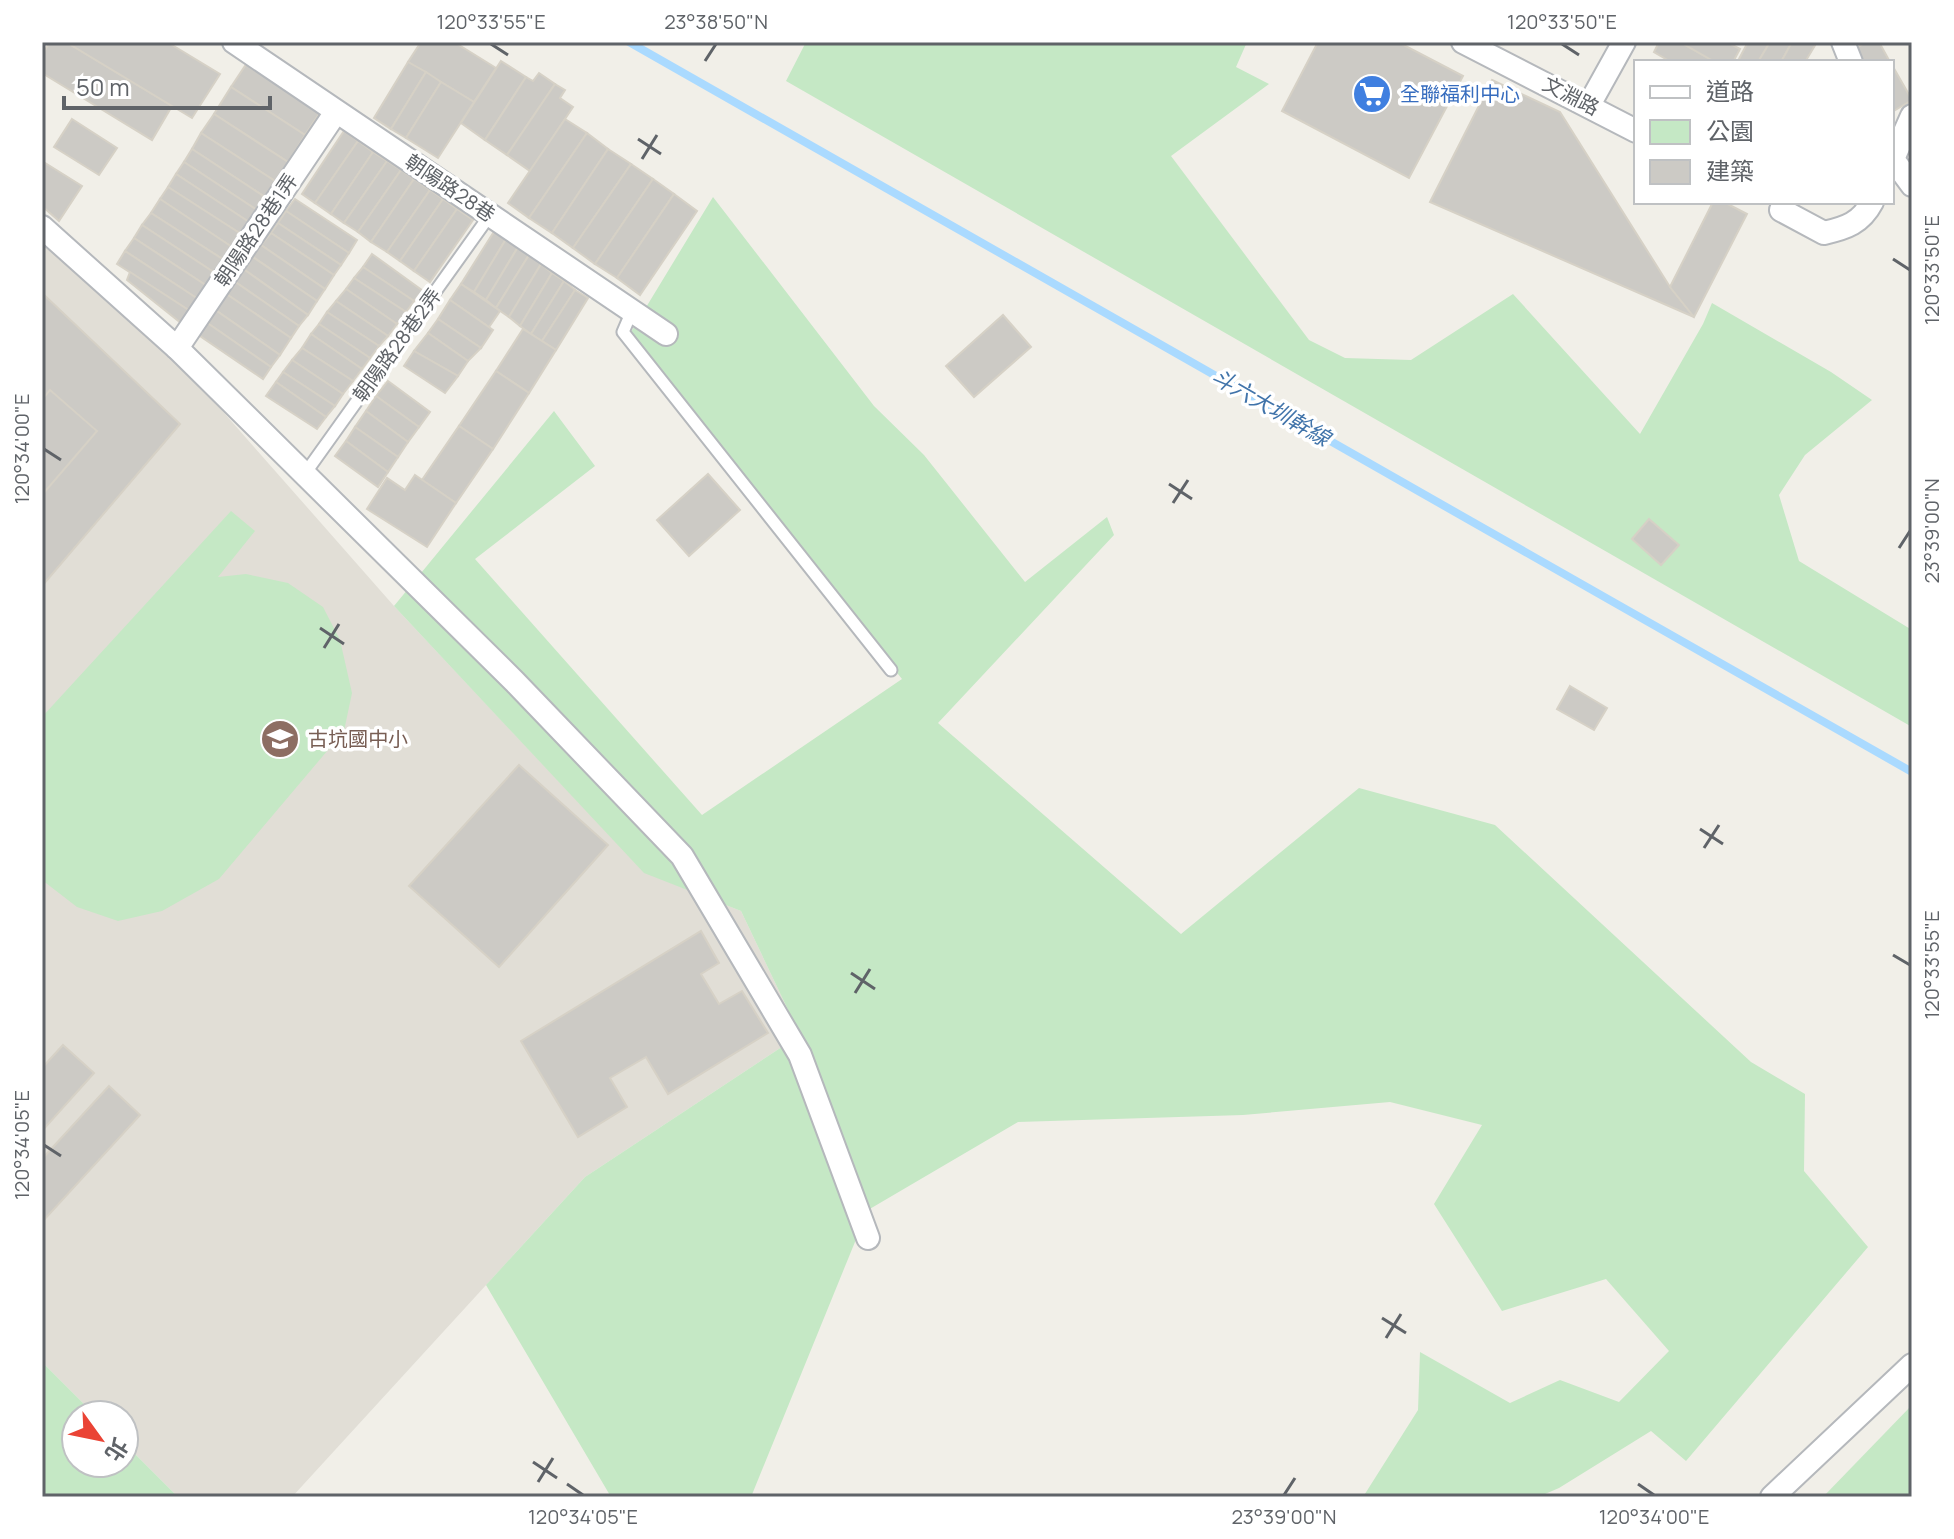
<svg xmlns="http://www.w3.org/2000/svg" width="1954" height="1539" viewBox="0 0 1954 1539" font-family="Manrope,'Noto Sans TC',sans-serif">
<rect width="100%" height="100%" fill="#f1efe8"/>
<!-- education -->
<path fill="#e1ded6" d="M42,234L167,348L394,606L644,872L741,911L800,1035L585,1177L292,1497H178L124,1443V1415H95L42,1362Z"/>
<!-- green -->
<g fill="#c5e8c5">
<path d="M806,42H1247L1236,67L1269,84L1171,156L1309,340L1345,358L1411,360L1513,294L1640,434L1703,324L1712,303L1831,372L1872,400L1805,455L1779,495L1799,561L1912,630V727L786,81Z"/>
<path d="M713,197L874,406L924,455L1025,582L1107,517L1114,535L938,723L1181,934L1359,788L1495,825L1751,1062L1805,1094L1804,1171L1868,1247L1686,1461L1651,1431L1559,1488L1538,1497H1363L1418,1410L1420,1352L1510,1403L1560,1380L1619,1402L1669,1351L1606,1279L1502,1311L1434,1204L1482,1125L1390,1102L1243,1115L1018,1122L868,1210L751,1497H611L486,1285L585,1177L800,1035L741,911L644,873L394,606L554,411L595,466L475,559L702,815L902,679L628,337Z"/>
<path d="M231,511L255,531L218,577L246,574L288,583L323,607L340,640L352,693L344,731L219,879L162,911L118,921L77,907L42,880V717Z"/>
<path d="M42,1362L95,1415H76V1463H124V1443L178,1497H42Z"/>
<path d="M1912,1405V1497H1823Z"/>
</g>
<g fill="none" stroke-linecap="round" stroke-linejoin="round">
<!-- stream -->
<path stroke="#aadaff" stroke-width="8" d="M629,42L1912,772"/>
</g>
<!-- building -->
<g fill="#cccac5" stroke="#d6d1c6" stroke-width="2">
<path d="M50,42H66L172,106L152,140L42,73V55Z"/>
<path d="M66,42H167L220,74L192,118Z"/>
<path d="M421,42H454L496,68L474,102L408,62Z"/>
<path d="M1318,42H1398L1463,76L1409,178L1282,111Z"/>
<path d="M1659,42H1680L1715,62H1671L1654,52Z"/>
<path d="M1680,42H1727L1740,49L1733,62H1715Z"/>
<path d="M1748,42H1770L1758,62H1744L1739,59Z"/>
<path d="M1770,42H1792L1781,62H1758Z"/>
<path d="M1792,42H1817L1805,62H1781Z"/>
<path d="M1867,42H1879L1890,62H1858L1851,51Z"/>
<path d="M501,61L526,77L485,140L461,123Z"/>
<path d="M408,62L426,72L391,129L374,118Z"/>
<path d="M247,63L321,111L305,135L231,87Z"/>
<path d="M1892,65L1912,100L1892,112Z"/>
<path d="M426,72L441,82L406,138L391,129Z"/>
<path d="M539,73L555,84L507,155L485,140L526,77L533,81Z"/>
<path d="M1492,80L1560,112L1670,287L1694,317L1430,202Z"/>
<path d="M441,82L474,102L438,158L406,138Z"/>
<path d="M555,84L565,90L560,98L573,107L530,171L507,155Z"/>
<path d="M231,87L305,135L288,162L214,114Z"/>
<path d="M214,114L288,162L275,181L201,133Z"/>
<path d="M72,119L117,148L99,175L54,147Z"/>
<path d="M565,119L587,133L529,218L508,203Z"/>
<path d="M344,131L358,141L315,203L302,194Z"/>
<path d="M201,133L275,181L265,197L192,149Z"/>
<path d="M587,133L608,149L552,233L529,218Z"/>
<path d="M358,141L373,152L331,214L315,203Z"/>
<path d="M192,149L265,197L257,210L184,162Z"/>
<path d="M608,149L631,164L573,248L552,233Z"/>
<path d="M373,152L387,161L344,223L331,214Z"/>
<path d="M42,161L82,186L59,221L42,206Z"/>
<path d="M387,161L401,170L358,232L344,223Z"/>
<path d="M184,162L257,210L249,222L176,174Z"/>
<path d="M631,164L653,179L595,264L573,248Z"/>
<path d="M401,170L414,179L371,242L358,232Z"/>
<path d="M176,174L249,222L241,234L168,187Z"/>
<path d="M414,179L430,190L387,252L371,242Z"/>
<path d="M653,179L674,194L617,278L595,264Z"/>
<path d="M168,187L241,234L232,247L160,199Z"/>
<path d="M430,190L443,199L400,261L387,252Z"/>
<path d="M674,194L697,211L640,295L617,278Z"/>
<path d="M160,199L232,247L224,260L151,213Z"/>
<path d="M295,199L357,240L349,253L286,211Z"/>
<path d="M443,199L457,209L414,271L400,261Z"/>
<path d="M1713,202H1724L1747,214L1694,317L1670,287Z"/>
<path d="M457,209L473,220L430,282L414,271Z"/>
<path d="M286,211L349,253L341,265L278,223Z"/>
<path d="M151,213L224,260L215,273L142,225Z"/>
<path d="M278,223L341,265L334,275L271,233Z"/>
<path d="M142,225L215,273L207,286L134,238Z"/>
<path d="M495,230L506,239L474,292L461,284Z"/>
<path d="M271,233L334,275L325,289L261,245Z"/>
<path d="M134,238L207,286L198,299L125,251Z"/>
<path d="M506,239L518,247L486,300L474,292Z"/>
<path d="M261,245L325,289L317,301L253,257Z"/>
<path d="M518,247L529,255L496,308L486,300Z"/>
<path d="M125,251L198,299L190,311L117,264Z"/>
<path d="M372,254L423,291L414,301L363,267Z"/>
<path d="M529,255L541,264L509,317L496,308Z"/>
<path d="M253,257L317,301L308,315L242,268Z"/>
<path d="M541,264L552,273L520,326L509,317Z"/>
<path d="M363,267L414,301L406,312L354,278Z"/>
<path d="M242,268L308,315L299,326L234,281Z"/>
<path d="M130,272L190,311L181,323L127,280Z"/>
<path d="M552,273L564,281L531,334L520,326Z"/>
<path d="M354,278L406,312L397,324L346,289Z"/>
<path d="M234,281L299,326L291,338L225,293Z"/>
<path d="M564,281L575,290L542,341L531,334Z"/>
<path d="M461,284L500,311L489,327L450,300Z"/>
<path d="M346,289L397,324L388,336L336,301Z"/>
<path d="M575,290L588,298L556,350L542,341Z"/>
<path d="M42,293L180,424L42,586Z"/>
<path d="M225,293L291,338L280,355L214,309Z"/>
<path d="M450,300L493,330L481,348L438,319Z"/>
<path d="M336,301L388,336L379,346L327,312Z"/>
<path d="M214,309L280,355L271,367L206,322Z"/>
<path d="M327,312L379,346L370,358L319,324Z"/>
<path d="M1003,315L1031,347L974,397L946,366Z"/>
<path d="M438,319L481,348L468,361L428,333Z"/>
<path d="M206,322L271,367L263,379L197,334Z"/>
<path d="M319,324L370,358L362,369L311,334Z"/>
<path d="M523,329L556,350L529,393L496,371Z"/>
<path d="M428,333L468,361L458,376L414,351Z"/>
<path d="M311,334L362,369L353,381L302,348Z"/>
<path d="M302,348L353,381L343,394L292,360Z"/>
<path d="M414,351L458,376L445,393L404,366Z"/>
<path d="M292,360L343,394L335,406L283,372Z"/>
<path d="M496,371L529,393L493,449L459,426Z"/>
<path d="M283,372L335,406L326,417L276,382Z"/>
<path d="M388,381L430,412L419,427L376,396Z"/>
<path d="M276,382L326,417L317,429L266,396Z"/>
<path d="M50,390L97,431L42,495V400Z"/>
<path d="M376,396L419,427L408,442L366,411Z"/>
<path d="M366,411L408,442L398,457L355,427Z"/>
<path d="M459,426L493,449L456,503L422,480Z"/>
<path d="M355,427L398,457L388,472L346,441Z"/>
<path d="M346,441L388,472L378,487L335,456Z"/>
<path d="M708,474L740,510L689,556L657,520Z"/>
<path d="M415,475L456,503L427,547L367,509L387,478L405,490Z"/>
<path d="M1649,519L1679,545L1661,565L1632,539Z"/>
<path d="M1570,686L1607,708L1594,730L1557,709Z"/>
<path d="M519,765L608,845L499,967L409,886Z"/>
<path d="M701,931L719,963L701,974L719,1004L742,991L768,1033L668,1094L646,1057L610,1078L627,1107L578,1137L521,1041Z"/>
<path d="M63,1045L94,1073L42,1131V1068Z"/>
<path d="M109,1086L140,1115L43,1221L42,1159Z"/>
</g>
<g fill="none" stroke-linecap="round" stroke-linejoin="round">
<defs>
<g id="lane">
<path d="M632,311L623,332L891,670"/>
<path d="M304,475L490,215"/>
</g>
<g id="street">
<path d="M234,42L666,334"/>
<path d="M1463,42L1636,131"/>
<path d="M1843,42L1851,62"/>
<path d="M1589,105L1624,42"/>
<path d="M1892,158L1912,185"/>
<path d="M1892,161L1912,116"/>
<path d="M1781,210L1824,233C1846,228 1861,223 1872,202"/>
<path d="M42,227L177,348L515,682L682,856L800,1055L868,1238"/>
<path d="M177,348L336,112"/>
<path d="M1772,1497L1912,1365"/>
</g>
</defs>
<!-- lane casing -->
<use href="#lane" stroke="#b5b8bc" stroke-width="15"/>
<!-- street casing -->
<use href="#street" stroke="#b5b8bc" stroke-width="26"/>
<!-- lane -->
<use href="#lane" stroke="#fff" stroke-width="11"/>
<!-- street -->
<use href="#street" stroke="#fff" stroke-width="22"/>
</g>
<!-- ticks -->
<path fill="none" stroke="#5f6368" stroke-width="3" d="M491,44L508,55M1562,44L1579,55M705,61L716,44M638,139L661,154M642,159L657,135M1893,259L1910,270M44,449L61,460M1169,484L1192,499M1173,503L1188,480M1899,548L1910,531M320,628L344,644M324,648L339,624M1700,829L1723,844M1704,848L1719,825M1893,955L1910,965M851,973L875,989M855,993L870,969M44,1145L61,1156M1382,1318L1406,1333M1386,1338L1401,1314M533,1462L557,1478M538,1482L553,1458M567,1484L583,1495M1638,1484L1654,1495M1284,1495L1295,1478"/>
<!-- icons -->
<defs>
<symbol id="supermarket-disc" viewBox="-11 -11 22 22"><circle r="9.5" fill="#3f7fe0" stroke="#fff"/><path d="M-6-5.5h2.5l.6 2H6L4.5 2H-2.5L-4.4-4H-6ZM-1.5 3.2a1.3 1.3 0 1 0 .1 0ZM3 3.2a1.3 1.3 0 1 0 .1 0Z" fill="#fff"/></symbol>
<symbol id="school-disc" viewBox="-11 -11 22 22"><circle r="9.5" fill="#8d6e63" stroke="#fff"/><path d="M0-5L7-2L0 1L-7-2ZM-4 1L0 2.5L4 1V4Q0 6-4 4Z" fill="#fff"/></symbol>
</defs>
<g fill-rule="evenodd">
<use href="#supermarket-disc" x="1350" y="72" width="44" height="44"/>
<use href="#school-disc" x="258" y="717" width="44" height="44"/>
</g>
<g text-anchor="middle" stroke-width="7" stroke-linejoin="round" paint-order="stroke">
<!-- shop labels -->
<g font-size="20" fill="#366cbe" stroke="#fff" text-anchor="start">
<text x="1400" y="101">全聯福利中心</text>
</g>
<!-- street labels -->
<g font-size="20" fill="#5f6368" stroke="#fff">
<text transform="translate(1571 96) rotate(27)" y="7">文淵路</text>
<text transform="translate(450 188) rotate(34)" y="7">朝陽路28巷</text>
<text transform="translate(256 230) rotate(-56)" y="7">朝陽路28巷1弄</text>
<text transform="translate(397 345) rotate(-54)" y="7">朝陽路28巷2弄</text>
</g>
<!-- education labels -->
<g font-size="20" fill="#785e54" stroke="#fff" text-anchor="start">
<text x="308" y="746">古坑國中小</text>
</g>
<!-- water labels -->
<g font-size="22" font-style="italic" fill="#4174aa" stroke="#fff">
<text transform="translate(1271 407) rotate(30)" y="8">斗六大圳幹線</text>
</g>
</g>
<!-- border -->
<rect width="1954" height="1539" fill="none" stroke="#ffffff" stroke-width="88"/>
<!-- legend -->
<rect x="1634" y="60" width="260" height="144" fill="#ffffff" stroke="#bfc1c3" stroke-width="2"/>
<rect x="1650" y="86" width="40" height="12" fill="#ffffff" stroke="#bfc1c3" stroke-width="2"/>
<text x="1706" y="100" font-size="24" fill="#5f6368">道路</text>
<rect x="1650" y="120" width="40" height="24" fill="#c5e8c5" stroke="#bfc1c3" stroke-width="2"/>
<text x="1706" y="140" font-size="24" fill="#5f6368">公園</text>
<rect x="1650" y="160" width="40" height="24" fill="#cccac5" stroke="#bfc1c3" stroke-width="2"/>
<text x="1706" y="180" font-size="24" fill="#5f6368">建築</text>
<!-- north arrow -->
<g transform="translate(100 1439) rotate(123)"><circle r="38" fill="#ffffff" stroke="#bfc1c3" stroke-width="2"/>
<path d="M0-6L14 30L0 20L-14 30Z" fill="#ea4335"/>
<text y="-12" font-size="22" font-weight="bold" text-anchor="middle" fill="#5f6368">北</text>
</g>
<!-- scale -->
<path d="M64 96v12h206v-12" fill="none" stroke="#5f6368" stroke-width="4"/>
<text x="76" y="96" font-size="24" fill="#5f6368" stroke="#ffffff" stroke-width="6" paint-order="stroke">50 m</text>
<rect x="44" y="44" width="1866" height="1451" fill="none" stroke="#5f6368" stroke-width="3"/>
<g font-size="20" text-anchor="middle" fill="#5f6368">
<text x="491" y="29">120°33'55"E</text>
<text x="716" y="29">23°38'50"N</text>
<text x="1562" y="29">120°33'50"E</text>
<text transform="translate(1932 270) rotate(-90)" y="7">120°33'50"E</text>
<text transform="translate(22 449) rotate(-90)" y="7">120°34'00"E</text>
<text transform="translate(1932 531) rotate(-90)" y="7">23°39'00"N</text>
<text transform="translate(1932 965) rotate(-90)" y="7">120°33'55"E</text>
<text transform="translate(22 1145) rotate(-90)" y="7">120°34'05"E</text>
<text x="583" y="1524">120°34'05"E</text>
<text x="1284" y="1524">23°39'00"N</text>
<text x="1654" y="1524">120°34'00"E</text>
</g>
</svg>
